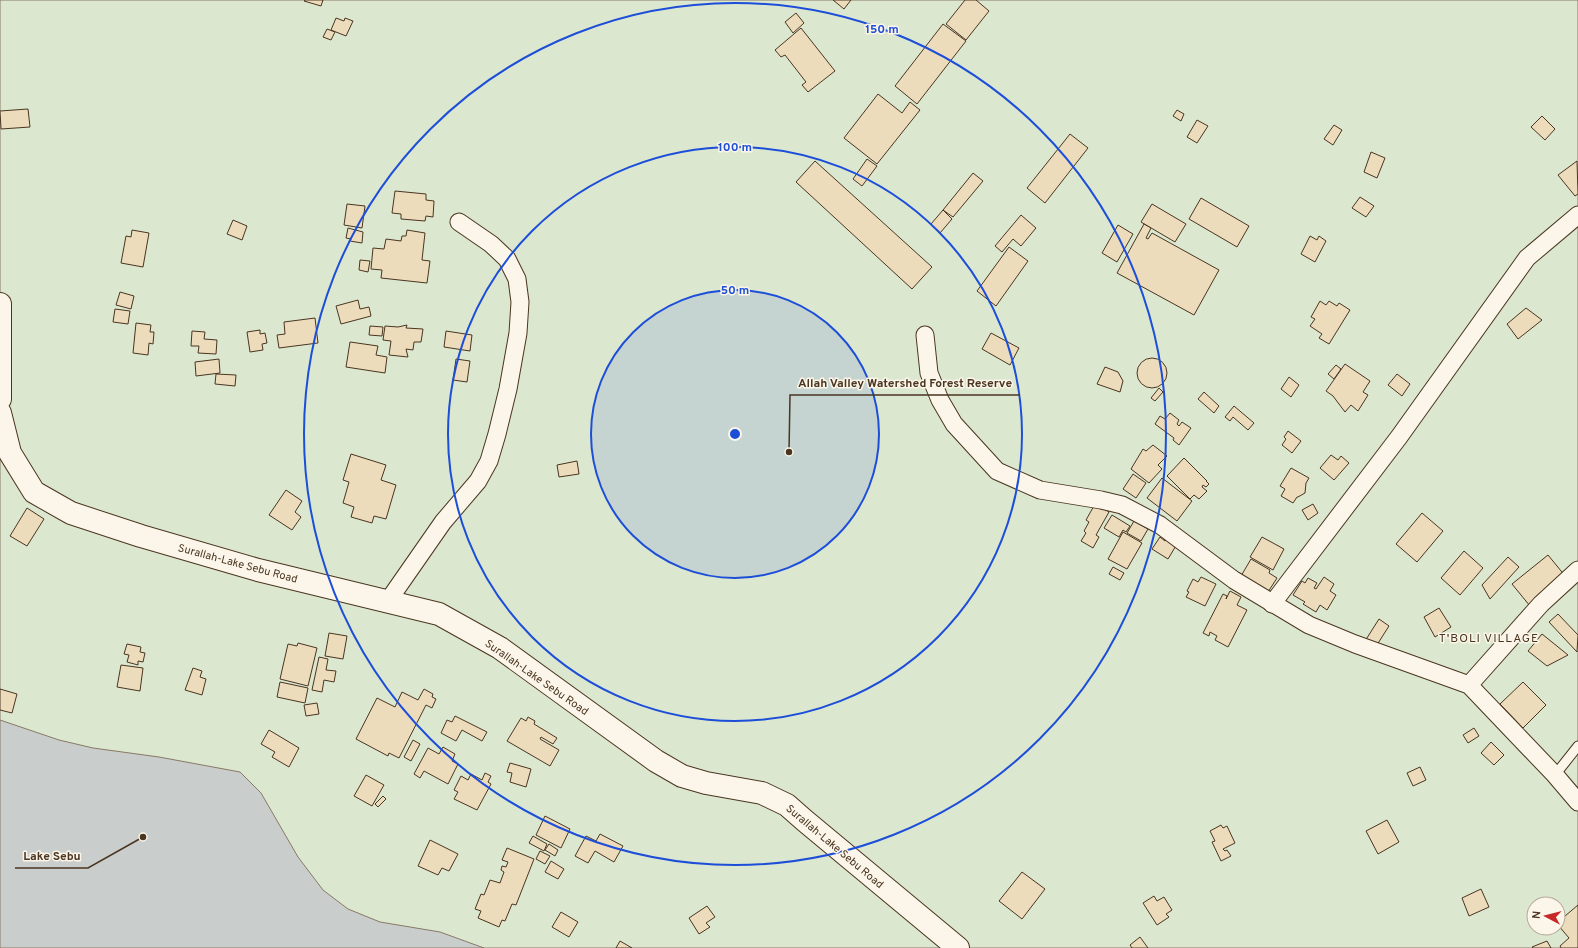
<svg xmlns="http://www.w3.org/2000/svg" width="1578" height="948" viewBox="0 0 1578 948" font-family="Overpass,sans-serif">
<rect width="100%" height="100%" fill="#fbf6e9"/>
<!-- green -->
<path fill="#dce7d0" stroke="#887966" fill-rule="evenodd" d="M0,0H1578V948H0ZM1534,904H1558V928H1534Z"/>
<!-- water -->
<path fill="#c9cecd" stroke="#887966" d="M0,720L59,740L93,748L159,757L240,772L261,793L298,857L323,890L348,909L380,922L440,932L484,948H0Z"/>
<!-- building -->
<g fill="#ecdcbc" stroke="#4a3520">
<path d="M305,0H323L321,6L304,1Z"/>
<path d="M833,0H851L844,9Z"/>
<path d="M965,0H976L989,11L966,40L946,24Z"/>
<path d="M796,13L804,23L793,33L785,22Z"/>
<path d="M336,18L344,21L345,18L353,21L346,36L331,30Z"/>
<path d="M943,24L966,41L917,104L895,86Z"/>
<path d="M801,28L835,71L808,92L802,85L806,82L785,55L781,57L775,50Z"/>
<path d="M327,29L335,32L331,40L323,37Z"/>
<path d="M878,94L902,113L910,102L920,110L877,164L844,138Z"/>
<path d="M28,109L30,127L1,129L0,111Z"/>
<path d="M1177,110L1184,114L1181,121L1173,116Z"/>
<path d="M1542,116L1555,129L1545,140L1531,127Z"/>
<path d="M1197,120L1208,126L1197,143L1187,137Z"/>
<path d="M1334,125L1342,130L1333,145L1324,139Z"/>
<path d="M1070,134L1088,148L1045,203L1027,188Z"/>
<path d="M1371,152L1385,158L1377,178L1364,172Z"/>
<path d="M867,159L877,166L862,186L853,179Z"/>
<path d="M815,161L932,267L912,289L796,182Z"/>
<path d="M1577,161L1578,194L1575,196L1558,175Z"/>
<path d="M973,173L983,181L953,217L943,210Z"/>
<path d="M395,191L426,194V200L434,201L433,217L426,216L425,221L401,219V214L392,213Z"/>
<path d="M1360,197L1374,206L1366,217L1352,208Z"/>
<path d="M1201,198L1249,226L1237,247L1189,219Z"/>
<path d="M347,204L365,206L362,228L344,225Z"/>
<path d="M1152,204L1186,224L1175,242L1141,222Z"/>
<path d="M943,210L952,219L940,233L931,224Z"/>
<path d="M1021,215L1036,228L1021,246L1013,239L1002,252L995,246Z"/>
<path d="M233,220L247,226L242,240L227,234Z"/>
<path d="M1144,224L1151,228L1146,238L1148,239L1152,233L1219,270L1194,315L1117,273Z"/>
<path d="M1118,225L1133,234L1117,262L1102,253Z"/>
<path d="M348,228L363,232L362,243L350,241L351,239L346,238Z"/>
<path d="M132,230L149,233L143,267L121,263L126,236L131,237Z"/>
<path d="M407,230L425,233L422,260L430,261L427,283L381,278L382,270L371,269L373,248L384,249L386,239L401,241L402,236H406Z"/>
<path d="M1310,236L1317,240L1319,236L1326,241L1315,262L1301,254Z"/>
<path d="M1009,247L1028,261L996,306L977,291Z"/>
<path d="M360,260L370,261L368,272L359,270Z"/>
<path d="M120,292L134,296L131,309L116,305Z"/>
<path d="M358,300L360,309L369,307L371,316L341,324L336,306Z"/>
<path d="M1320,301L1326,305L1329,301L1337,306L1339,303L1350,310L1329,344L1319,338L1322,334L1310,326L1315,319L1311,317Z"/>
<path d="M1526,308L1542,320L1518,339L1507,324Z"/>
<path d="M115,309L130,311L128,324L113,322Z"/>
<path d="M315,318L318,343L279,348L277,335L285,334L284,322Z"/>
<path d="M136,323L151,325L150,332H154L153,344L149,343L148,355L133,353Z"/>
<path d="M407,325L406,328L423,329L421,342H414L413,350L406,349L408,357L389,355L391,341L383,340L385,326L398,327Z"/>
<path d="M370,326L383,327L382,336L369,335Z"/>
<path d="M260,330V334L265,333L267,343L262,344L263,350L250,352L247,332Z"/>
<path d="M192,331L205,332L204,339L217,340L216,354L198,353L199,346H191Z"/>
<path d="M446,331L472,335L470,351L444,347Z"/>
<path d="M991,333L1019,348L1010,365L982,349Z"/>
<path d="M350,342L378,346L376,355L387,357L385,373L346,367Z"/>
<circle cx="1152" cy="373" r="15"/>
<path d="M219,359L220,373L196,376L195,362Z"/>
<path d="M456,359L470,361L467,382L453,380Z"/>
<path d="M1345,364L1370,381L1363,392L1368,395L1358,411L1351,405L1345,412L1333,396L1326,391Z"/>
<path d="M1336,365L1341,369L1334,379L1328,374Z"/>
<path d="M1105,367L1118,372L1123,381L1120,392L1097,384Z"/>
<path d="M216,374L236,375L235,386L215,384Z"/>
<path d="M1397,374L1410,384L1402,396L1388,385Z"/>
<path d="M1289,377L1299,385L1291,397L1281,389Z"/>
<path d="M1159,388L1163,392L1155,401L1151,398Z"/>
<path d="M1204,392L1219,406L1214,413L1198,399Z"/>
<path d="M1234,406L1254,423L1248,430L1233,417L1230,421L1225,417Z"/>
<path d="M1170,413L1179,420L1177,424L1179,426L1182,422L1191,428L1179,445L1173,440L1174,438L1155,424L1160,416L1165,419Z"/>
<path d="M1288,431L1301,441L1292,453L1282,445L1286,439L1284,437Z"/>
<path d="M1153,445L1167,456L1158,465L1162,469L1149,483L1131,469L1143,449L1146,451Z"/>
<path d="M351,454L386,465L381,480L396,485L386,519L374,516L372,523L351,517L354,507L343,503L349,482L343,480Z"/>
<path d="M1331,455L1338,460L1341,456L1349,463L1334,480L1320,468Z"/>
<path d="M1184,458L1207,481H1206L1209,484L1206,487L1203,485L1202,487L1207,491L1199,499L1194,495L1190,499L1167,476Z"/>
<path d="M577,461L579,474L559,477L557,465Z"/>
<path d="M1291,468L1309,478L1306,483L1305,493L1298,497H1297L1293,503L1281,496L1285,489L1280,486Z"/>
<path d="M1133,474L1146,483L1136,498L1123,489Z"/>
<path d="M1162,478L1192,501L1177,521L1147,498Z"/>
<path d="M286,490L302,501L295,512L301,517L292,530L269,515Z"/>
<path d="M1095,504L1109,512L1096,535L1099,537L1093,548L1081,541L1086,533L1084,531L1089,522L1086,520Z"/>
<path d="M1313,504L1318,513L1308,520L1302,510Z"/>
<path d="M27,508L44,519L27,546L10,536Z"/>
<path d="M1422,513L1443,531L1417,562L1396,544Z"/>
<path d="M1112,515L1130,526L1126,532L1123,530L1119,537L1104,528Z"/>
<path d="M1134,521L1148,529L1141,541L1127,533Z"/>
<path d="M1123,532L1142,543L1127,569L1108,559Z"/>
<path d="M1160,537L1165,541L1167,538L1177,544L1168,559L1152,549Z"/>
<path d="M1262,537L1284,549L1273,570L1250,557Z"/>
<path d="M1464,551L1483,568L1460,595L1441,578Z"/>
<path d="M1548,555L1566,577L1530,606L1512,584Z"/>
<path d="M1508,557L1519,567L1490,599L1482,585Z"/>
<path d="M1251,559L1270,570L1269,573L1277,578L1268,592L1241,576Z"/>
<path d="M1113,567L1124,573L1120,580L1109,574Z"/>
<path d="M1201,577L1216,584L1205,606L1186,597L1189,592L1187,591L1193,579L1198,582Z"/>
<path d="M1324,577L1334,584L1330,591L1336,595L1327,610L1320,605L1316,612L1303,604L1305,602L1293,595L1302,581L1305,583L1308,578L1317,583L1314,588L1316,589Z"/>
<path d="M1230,591L1241,597L1237,605L1247,610L1228,647L1215,640L1217,636L1210,632L1209,636L1203,633L1223,594L1227,596L1226,599Z"/>
<path d="M1439,608L1451,627L1435,637L1424,617Z"/>
<path d="M1558,614L1578,635L1577,652L1549,622Z"/>
<path d="M1379,619L1389,626L1375,648L1365,641Z"/>
<path d="M329,633L347,636L343,659L325,656Z"/>
<path d="M1542,634L1568,655L1547,666L1528,651Z"/>
<path d="M298,643L317,648L308,686L280,679L288,644L297,646Z"/>
<path d="M127,644L141,647L140,652L145,653L143,662L138,661V665L127,662L129,655L124,654Z"/>
<path d="M319,657L328,659L326,670L336,671L334,682L324,680L322,692L312,690Z"/>
<path d="M121,665L143,668L140,691L117,687Z"/>
<path d="M193,668L202,671L200,677L206,679L202,695L185,690Z"/>
<path d="M280,682L308,688L305,703L277,697Z"/>
<path d="M1523,682L1546,705L1523,728L1500,704Z"/>
<path d="M0,689L17,694L12,713L0,710Z"/>
<path d="M424,689L433,694L432,697L436,699L432,708L426,705L399,758L389,753L388,756L356,739L377,698L395,707L402,692L418,700Z"/>
<path d="M317,703L319,714L306,716L304,705Z"/>
<path d="M455,716L487,732L482,741L462,730L456,741L441,733L447,720L452,722Z"/>
<path d="M528,717L535,721L534,724L557,738L553,744L541,737L540,739L559,750L550,766L507,741L521,718L526,721Z"/>
<path d="M1474,728L1479,736L1468,743L1463,735Z"/>
<path d="M269,730L299,748L289,767L272,757L275,752L261,744Z"/>
<path d="M413,740L420,744L411,761L404,757Z"/>
<path d="M1491,742L1504,755L1494,765L1481,753Z"/>
<path d="M443,747L455,754L452,761L458,764L448,784L424,771L420,778L414,774L428,748L439,754Z"/>
<path d="M510,763L531,769L526,787L510,782L512,773L507,772Z"/>
<path d="M1420,767L1426,780L1413,786L1407,773Z"/>
<path d="M485,773L491,776L488,782L491,784L477,810L454,799L458,792L454,790L461,776L468,780L471,774L482,780Z"/>
<path d="M366,775L384,785L372,806L354,796Z"/>
<path d="M383,796L386,799L378,807L375,804Z"/>
<path d="M545,816L570,829L561,848L536,835Z"/>
<path d="M1387,820L1399,842L1378,854L1366,831Z"/>
<path d="M1221,825L1223,828L1227,826L1235,843L1223,849L1225,851L1227,850L1231,856L1221,861L1212,842L1215,841L1210,831Z"/>
<path d="M600,834L623,846L614,862L595,851L588,863L575,856L586,836L596,841Z"/>
<path d="M533,836L547,844L544,851L529,843Z"/>
<path d="M430,840L458,854L449,871L442,868L438,875L418,866Z"/>
<path d="M549,844L558,850L555,856L545,850Z"/>
<path d="M507,848L534,859L516,905L512,904L505,921L502,920L499,927L478,918L481,911L475,909L481,894L484,895L490,880L500,883L504,872L501,870L502,866L506,867L508,862L502,860Z"/>
<path d="M540,851L550,856L545,864L536,859Z"/>
<path d="M551,861L564,869L558,879L545,872Z"/>
<path d="M1022,872L1045,889L1022,919L999,901Z"/>
<path d="M1481,889L1489,907L1469,916L1462,898Z"/>
<path d="M1154,896L1157,901L1164,897L1172,910L1166,914L1169,917L1157,925L1143,903Z"/>
<path d="M1578,905V948H1561L1560,946L1569,938L1558,925V922Z"/>
<path d="M707,906L715,917L706,923L710,927L699,934L689,918Z"/>
<path d="M561,912L578,922L569,937L552,927Z"/>
<path d="M1140,937L1148,948H1132L1130,945Z"/>
<path d="M620,941L632,948H616Z"/>
<path d="M1547,941L1551,948H1533L1532,947Z"/>
</g>
<g fill="none" stroke-linecap="round" stroke-linejoin="round">
<defs>
<path id="service" d="M1555,775L1578,746"/>
<g id="minor">
<path d="M925,335L929,373L940,400L954,424L997,471L1040,490L1101,500L1122,505L1160,525L1234,580L1309,625L1355,644L1469,685L1555,775L1578,802"/>
<path d="M388,601L443,522L478,481L489,461L497,434L508,389L518,333L520,302L517,279L507,259L491,244L459,222"/>
<path d="M1272,604L1399,437L1527,258L1578,215"/>
<path d="M1469,685L1541,604L1578,570"/>
</g>
<g id="primary">
<path d="M0,304V399"/>
<path d="M0,413L10,453L34,492L71,513L141,536L258,570L439,614L500,648L656,761L682,776L706,783L762,793L787,805L804,820L958,948"/>
</g>
</defs>
<!-- service casing -->
<use href="#service" stroke="#4a3520" stroke-width="11"/>
<!-- minor casing -->
<use href="#minor" stroke="#4a3520" stroke-width="19"/>
<!-- primary casing -->
<use href="#primary" stroke="#4a3520" stroke-width="24"/>
<!-- service -->
<use href="#service" stroke="#fbf6e9" stroke-width="9"/>
<!-- minor -->
<use href="#minor" stroke="#fbf6e9" stroke-width="17"/>
<!-- primary -->
<use href="#primary" stroke="#fbf6e9" stroke-width="22"/>
</g>
<!-- distance rings -->
<circle cx="735" cy="434" r="144" fill="#1d4ed8" fill-opacity=".12"/>
<g fill="none" stroke="#1d4ed8" stroke-width="2">
<circle cx="735" cy="434" r="144"/>
<circle cx="735" cy="434" r="287"/>
<circle cx="735" cy="434" r="431"/>
</g>
<g text-anchor="middle" stroke-width="3" stroke-linejoin="round" paint-order="stroke">
<!-- street labels -->
<g font-size="11" fill="#4a3520" stroke="#fbf6e9">
<text transform="translate(238 563) rotate(15)" y="4">Surallah-Lake Sebu Road</text>
<text transform="translate(537 677) rotate(35)" y="4">Surallah-Lake Sebu Road</text>
<text transform="translate(835 846) rotate(40)" y="4">Surallah-Lake Sebu Road</text>
</g>
<!-- neighbourhood labels -->
<g font-size="12" letter-spacing="1" fill="#4a3520" stroke="#fbf6e9">
<text x="1489" y="642">T'BOLI VILLAGE</text>
</g>
</g>
<circle cx="735" cy="434" r="6" fill="#1d4ed8" stroke="#fbf6e9" stroke-width="2"/>
<g font-size="12" text-anchor="middle" font-weight="bold" fill="#1d4ed8" stroke="#fbf6e9" stroke-width="3" stroke-linejoin="round" paint-order="stroke">
<text x="882" y="33">150 m</text>
<text x="735" y="151">100 m</text>
<text x="735" y="294">50 m</text>
</g>
<!-- callouts -->
<path fill="none" stroke="#4a3520" stroke-width="1.5" d="M789 452L790 395H1020M143 837L88 868H15"/>
<g fill="#4a3520" stroke="#fbf6e9" stroke-width="1.5">
<circle cx="789" cy="452" r="4"/>
<circle cx="143" cy="837" r="4"/>
</g>
<g font-size="12" text-anchor="middle" font-weight="bold" fill="#4a3520" stroke="#fbf6e9" stroke-width="3" stroke-linejoin="round" paint-order="stroke">
<text x="905" y="387">Allah Valley Watershed Forest Reserve</text>
<text x="52" y="860">Lake Sebu</text>
</g>
<!-- north arrow -->
<g transform="translate(1546 916) rotate(277)"><circle r="19" fill="#fbf6e9" stroke="#b4a999"/>
<path d="M0-3L7 15L0 10L-7 15Z" fill="#c62828"/>
<text y="-6" font-size="11" font-weight="bold" text-anchor="middle" fill="#4a3520">N</text>
</g>
</svg>
